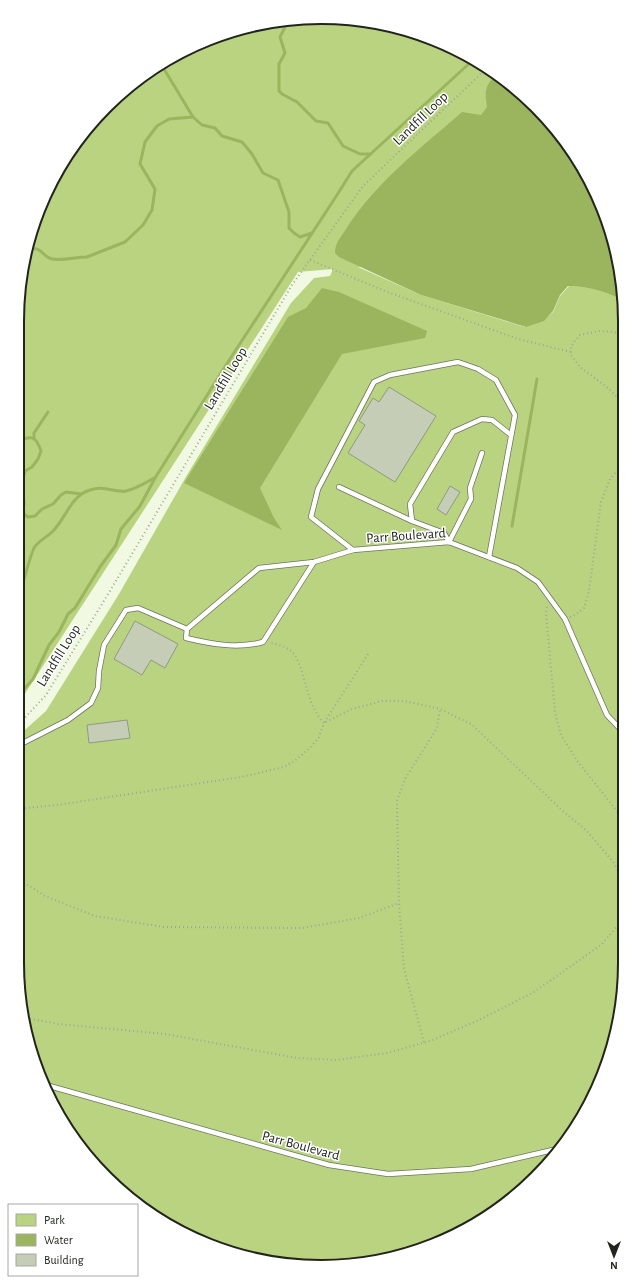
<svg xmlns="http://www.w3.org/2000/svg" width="642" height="1284" viewBox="0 0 642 1284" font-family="'Alegreya Sans',sans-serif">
<rect width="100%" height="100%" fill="#f1f9e2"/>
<!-- green -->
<path fill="#b9d380" d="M341,18L399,27L455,48L521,92L562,136L602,205L369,266L358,267L421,295L525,327L543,321L553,312L560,296L569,286C585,286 608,292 622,300L624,983L615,1041L594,1097L536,1178L456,1236L360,1264L261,1261L204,1244L152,1216L80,1148L33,1061L17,963V737L46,711L119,594L187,475L291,303L314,278L330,276L333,269L298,272L17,706L18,301L27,243L48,187L80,136L120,93L169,58L223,33L281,20Z"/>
<!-- water -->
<g fill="#9bb55e">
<path d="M496,75L521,92L562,136L602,205L622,281V300C608,292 585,286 568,286L560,295L553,311L544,321L526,327L421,295L339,257L335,253C335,243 341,237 346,229C376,182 421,148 462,112L481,115L487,107C485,93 484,86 496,75Z"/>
<path d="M322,288L339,292L427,331L425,338L342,354L260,488L274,518L282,530L184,483L288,317L306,308Z"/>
</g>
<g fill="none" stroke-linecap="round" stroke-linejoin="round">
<!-- stream -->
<g stroke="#9bb55e" stroke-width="3">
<path d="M289,19L280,37L285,53L279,64V91L282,94L297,102L316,121L328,123L343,146L360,154H370"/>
<path d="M161,64L193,117L202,125L215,128L222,136L242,142L252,154L263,173L278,180L289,212V228L294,233L300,237L312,233"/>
<path d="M27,246C30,247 35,248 39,250C44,253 46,258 52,259C64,261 75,257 87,257L125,242L143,225L152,210L155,189L140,164L145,142L157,126L169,119L193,117"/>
<path d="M34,439V433L48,412"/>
<path d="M18,441C32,435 36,436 41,451L38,459L32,467L25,471L22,482L24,504L23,508L24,514L28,517L35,516L42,509L53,504L61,495L66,492L81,494"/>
<path d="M512,526L537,379"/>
<path d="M17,598C25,582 27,564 34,548C37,542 47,537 52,532C66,519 70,496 90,490C105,485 113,493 126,491C136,489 145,483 154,478"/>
<path d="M17,697L33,679L49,645L59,632L68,614L75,608L100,567L116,545L121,529L140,506L155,478L228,362L337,195L352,171L473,60"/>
</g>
</g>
<!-- building -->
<g fill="#c5cdb7" stroke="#929985">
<path d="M389,387L436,416L395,482L348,453L365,425L359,421L373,398L379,402Z"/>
<path d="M450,486L460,492L446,515L437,509Z"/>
<path d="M135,621L178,644L165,668L151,660L142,675L114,659Z"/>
<path d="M127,720L130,738L89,743L87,725Z"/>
</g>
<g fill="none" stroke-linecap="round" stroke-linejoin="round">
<defs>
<g id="lane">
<path d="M339,487L412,521"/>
<path d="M449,542L444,533L412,521L410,504L453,432L482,419L492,420L511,435"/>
<path d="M449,542L471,499L470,488L482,453"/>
<path d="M353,550L311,517L318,489L374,382L390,375L458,362L478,369L496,380L515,415L489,557"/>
<path d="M187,629L259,568L314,562L353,550L449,542L517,568L538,582L565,619L607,715L624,733"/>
<path d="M187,629L186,638C211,644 238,649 263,642L314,562"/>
<path d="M17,746L68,720L91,703L98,688L99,671L104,645L126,610L138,608L187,629"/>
<path d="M46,1085L329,1165L388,1174L471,1169L557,1149"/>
</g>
</defs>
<!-- lane casing -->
<use href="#lane" stroke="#6d7460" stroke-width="6"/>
<!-- path -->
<g stroke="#a0a795" stroke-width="2" stroke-dasharray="1 3" stroke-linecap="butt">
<path d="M310,260L385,291L518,339L571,352"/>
<path d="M623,336L614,332L599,331L580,335L571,346V355L580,367L609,389L623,403"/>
<path d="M547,607L546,613L555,712L561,735L578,762L624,820"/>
<path d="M570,617L575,615L584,608L589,591L601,502L610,479L623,464"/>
<path d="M368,654L324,723L352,709L382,701H405L440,709L471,724L564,812L586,830L614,863L624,881"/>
<path d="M17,726L46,695L110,591L292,285L363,186L486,69"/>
<path d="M17,809L57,805L241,777L284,767L297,759L311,747L319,737L324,723C309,707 307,686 300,666C298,663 297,658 295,655C289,648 279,644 270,643"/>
<path d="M17,878L45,896L95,916L164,927L302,928L359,918L399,903"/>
<path d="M26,1018L58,1024L165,1034L297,1058L336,1060L387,1053L430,1041L479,1020L534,992L601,945L620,923L624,915"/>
<path d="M424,1042L404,969L399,903L397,801L405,779L437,728L440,709"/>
<path d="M349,1264L365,1263"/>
</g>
<!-- lane -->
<use href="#lane" stroke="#fff" stroke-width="4.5"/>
</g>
<g text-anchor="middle" stroke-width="3" stroke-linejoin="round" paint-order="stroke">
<!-- street labels -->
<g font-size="14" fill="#22251d" stroke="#fff">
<text transform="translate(420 118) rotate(-44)" y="5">Landfill Loop</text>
<text transform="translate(225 378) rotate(-59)" y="5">Landfill Loop</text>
<text transform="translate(406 535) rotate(-4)" y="5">Parr Boulevard</text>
<text transform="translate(58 655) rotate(-58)" y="5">Landfill Loop</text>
<text transform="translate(301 1145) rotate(15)" y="5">Parr Boulevard</text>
</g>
</g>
<!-- crop -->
<path d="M0 0H642V1284H0ZM321 24H321A297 297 0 0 1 618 321V963A297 297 0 0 1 321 1260H321A297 297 0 0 1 24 963V321A297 297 0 0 1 321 24Z" fill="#fff" fill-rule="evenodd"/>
<path fill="none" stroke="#22251d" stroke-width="2" d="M321 24H321A297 297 0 0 1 618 321V963A297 297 0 0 1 321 1260H321A297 297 0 0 1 24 963V321A297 297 0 0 1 321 24Z"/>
<!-- legend -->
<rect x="8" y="1204" width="130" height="72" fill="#ffffff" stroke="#a7a8a5"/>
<rect x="16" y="1214" width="20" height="12" fill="#b9d380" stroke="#a7a8a5"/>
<text x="44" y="1224" font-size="12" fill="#22251d">Park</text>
<rect x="16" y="1234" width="20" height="12" fill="#9bb55e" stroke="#a7a8a5"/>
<text x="44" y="1244" font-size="12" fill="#22251d">Water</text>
<rect x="16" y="1254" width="20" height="12" fill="#c5cdb7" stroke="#a7a8a5"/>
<text x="44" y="1264" font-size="12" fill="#22251d">Building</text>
<!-- north arrow -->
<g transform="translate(614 1256) rotate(180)" stroke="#ffffff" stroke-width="3" paint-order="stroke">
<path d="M0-3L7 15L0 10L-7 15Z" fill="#22251d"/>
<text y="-6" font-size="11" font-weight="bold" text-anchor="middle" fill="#22251d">N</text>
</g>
</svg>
